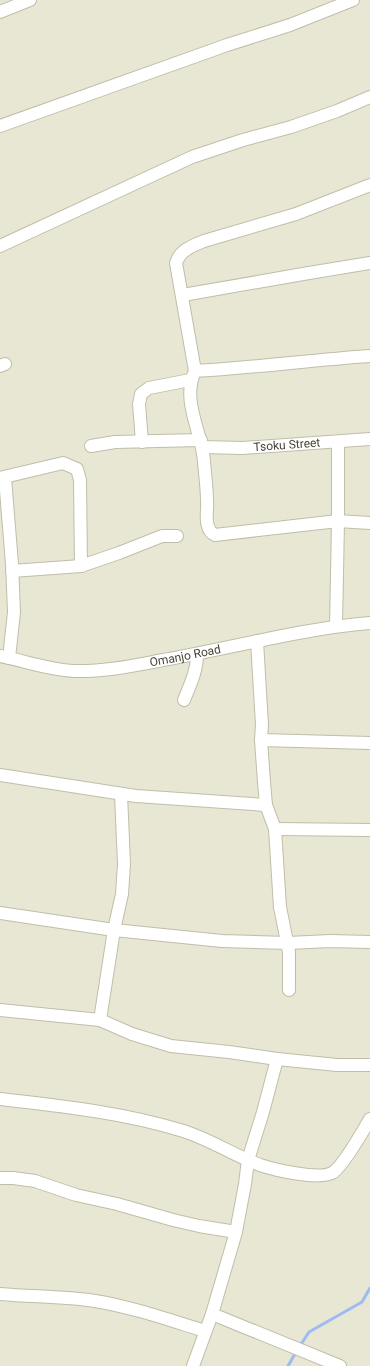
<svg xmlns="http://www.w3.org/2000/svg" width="370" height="1366" viewBox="0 0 370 1366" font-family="Roboto,sans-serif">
<rect width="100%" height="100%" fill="#f4f3e6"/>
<!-- residential -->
<rect fill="#e8e7d3" x="0" y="0" width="370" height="1366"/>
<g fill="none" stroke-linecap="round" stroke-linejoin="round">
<!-- stream -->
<g stroke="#9ebbf4" stroke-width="3">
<path d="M300,1346L309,1332L362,1302L370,1288"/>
<path d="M288,1366L296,1352"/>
</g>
<defs>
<g id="minor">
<path d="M0,12L30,0"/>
<path d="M0,126L227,45L290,25L353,0"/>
<path d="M370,185L296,214L204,241C192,246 180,250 176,263L195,371C181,401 202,432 204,461C205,475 207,488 207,501C208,509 205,519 208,526C209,531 211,533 215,535L338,521L370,523"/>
<path d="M0,246L192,157L243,140L291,127L337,111L370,97"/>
<path d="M183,295L303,274L370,263"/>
<path d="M0,366L5,364"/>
<path d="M195,371C253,368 311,360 370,356"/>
<path d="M142,442L139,404L141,394L149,388L190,380"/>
<path d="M91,446L115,442L201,440"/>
<path id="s1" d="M203,447L242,448L370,439"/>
<path d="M0,478L63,463L77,469L80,480L81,566"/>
<path d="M5,478L12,564L14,612L9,658"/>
<path d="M12,571L81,566L119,553L162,536H177"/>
<path d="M336,626L338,521V442"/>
<path d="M257,641L262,725L261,740L264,782L266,805L275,829L280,907L289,952V990"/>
<path id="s2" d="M0,656C25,661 49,670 74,671C102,672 131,666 158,661C229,649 298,629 370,623"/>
<path d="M184,700C190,685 197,671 197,655"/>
<path d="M261,740L370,743"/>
<path d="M0,775L136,796L266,805"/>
<path d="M275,829L370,830"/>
<path d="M0,913L114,930L222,941L288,943L330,941L370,942"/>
<path d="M0,1010L100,1020L132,1034L171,1046L229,1052L277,1059L337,1065H370"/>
<path d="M100,1020L114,930L122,894L124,864L121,794"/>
<path d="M0,1099C60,1106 121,1112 180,1130C208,1138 233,1155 260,1165C275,1170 318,1180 332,1173C342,1168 363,1131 370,1119"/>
<path d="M0,1178H13L35,1181L76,1195L117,1204L173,1220L199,1226L236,1232"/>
<path d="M0,1294C32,1297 63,1296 95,1301C132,1307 169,1320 205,1331"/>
<path d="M212,1314L340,1366"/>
<path d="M193,1366L212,1314L236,1232L245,1184L248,1160L263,1112L277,1059"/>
</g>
</defs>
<!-- minor casing -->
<use href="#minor" stroke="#c0bea8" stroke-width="14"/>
<!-- minor -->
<use href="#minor" stroke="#fff" stroke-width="12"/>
</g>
<g text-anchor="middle" stroke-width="3" stroke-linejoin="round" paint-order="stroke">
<!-- street labels -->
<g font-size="12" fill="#474435" stroke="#fff">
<text dy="4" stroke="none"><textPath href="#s1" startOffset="84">Tsoku Street</textPath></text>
<text dy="4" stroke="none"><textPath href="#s2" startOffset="188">Omanjo Road</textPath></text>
</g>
</g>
</svg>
